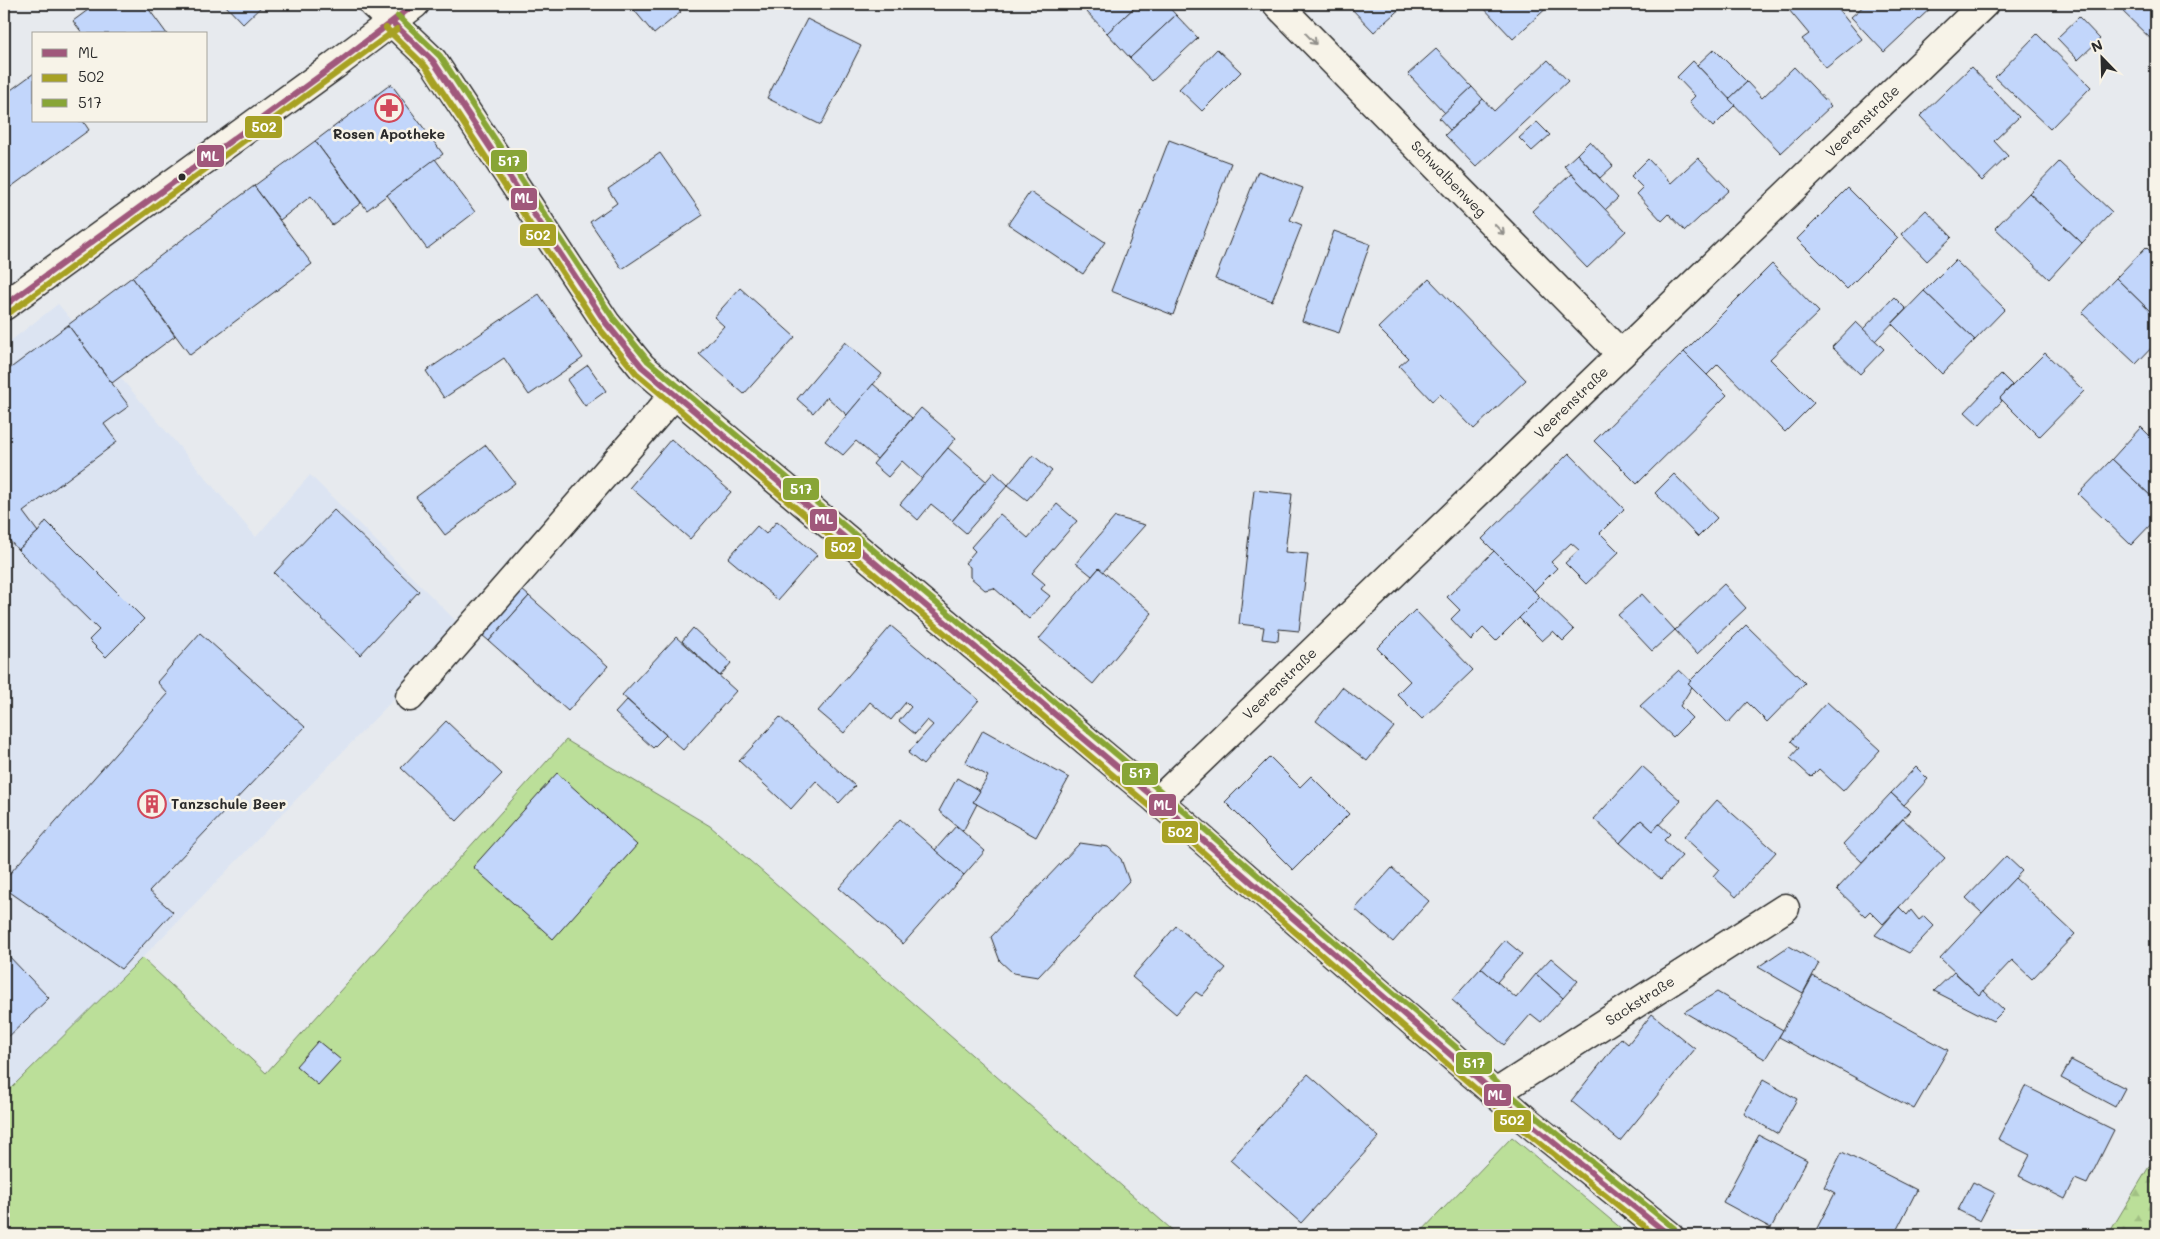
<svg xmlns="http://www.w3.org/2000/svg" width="2160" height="1239" viewBox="0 0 2160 1239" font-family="Mali,sans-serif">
<defs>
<pattern id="forest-firs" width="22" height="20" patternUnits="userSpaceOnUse" patternTransform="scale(1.25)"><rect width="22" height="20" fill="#bbdf99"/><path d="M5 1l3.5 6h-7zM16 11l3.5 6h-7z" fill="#a1c084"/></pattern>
</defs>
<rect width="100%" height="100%" fill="#e7eaee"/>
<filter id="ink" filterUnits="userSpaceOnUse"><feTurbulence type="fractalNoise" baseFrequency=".02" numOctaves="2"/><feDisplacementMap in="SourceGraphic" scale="10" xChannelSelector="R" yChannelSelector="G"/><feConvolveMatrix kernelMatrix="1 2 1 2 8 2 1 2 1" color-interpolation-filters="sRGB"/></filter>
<g filter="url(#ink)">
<!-- built -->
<path fill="#dce4f2" d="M58,304L256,537L310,475L463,628L142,958L4,1095V346Z"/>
<!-- forest -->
<path fill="url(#forest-firs)" stroke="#738562" d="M2156,1155V1235H2108Z"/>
<!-- garden -->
<g fill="#bbdf99" stroke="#738562">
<path d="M566,740L710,826L1178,1235H4V1095L142,958L266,1073Z"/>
<path d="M1512,1137L1629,1235H1418Z"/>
</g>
<!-- building -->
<g fill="#c2d6fb" stroke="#2b2b2b">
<path d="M96,4H145L167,34H83L73,21Z"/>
<path d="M224,4H264L243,24Z"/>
<path d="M592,4H603L597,9Z"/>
<path d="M629,4H675L681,12L654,34Z"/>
<path d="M1086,4H1138L1107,33L1082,7Z"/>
<path d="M1138,4H1166L1176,15L1130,58L1107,33Z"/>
<path d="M1347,4H1405L1374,32Z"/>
<path d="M1480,4H1551L1513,39Z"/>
<path d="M1784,4H1834L1862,39L1826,68L1802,39L1809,34Z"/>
<path d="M1866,4H1935L1884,52L1851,17Z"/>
<path d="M2115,4H2156V44Z"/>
<path d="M1176,15L1198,38L1152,81L1130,58Z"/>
<path d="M2079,17L2100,39L2078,60L2057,38Z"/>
<path d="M807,19L861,46L821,125L767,98Z"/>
<path d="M2037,34L2091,87L2050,129L1995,77Z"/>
<path d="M1217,49L1241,72L1202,111L1179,89Z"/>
<path d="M1436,49L1472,87L1445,113L1408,74Z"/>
<path d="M1714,49L1747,82L1729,99L1697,65Z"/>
<path d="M1548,60L1568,81L1476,167L1445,135L1483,99L1494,111Z"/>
<path d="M1693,61L1735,105L1713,127L1689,102L1695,96L1677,77Z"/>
<path d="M1794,67L1831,106L1781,153L1729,99L1747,82L1762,98Z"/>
<path d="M1971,67L2019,117L1994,141L2008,156L1982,181L1920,116Z"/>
<path d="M34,73V121H83L89,130L4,192V95Z"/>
<path d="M391,84L443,154L367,210L315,141Z"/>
<path d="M1472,87L1483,99L1450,130L1439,118Z"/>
<path d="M1537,122L1550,135L1532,151L1519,138Z"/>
<path d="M1169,140L1231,163L1173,315L1111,291Z"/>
<path d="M315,141L361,203L332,225L311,196L280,220L254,186Z"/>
<path d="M1590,141L1613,166L1600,178L1577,154Z"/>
<path d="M660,153L703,215L622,269L590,222L617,203L608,189Z"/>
<path d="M1577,154L1618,198L1605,210L1564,166Z"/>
<path d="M1698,158L1729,190L1685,231L1669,214L1662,221L1637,194L1643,188L1631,176L1648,159L1671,183Z"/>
<path d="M435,159L475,212L427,249L387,195Z"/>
<path d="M2059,162L2112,212L2082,243L2029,193Z"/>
<path d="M1258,171L1303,188L1290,220L1302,225L1272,301L1215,279Z"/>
<path d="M1571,174L1626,231L1587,268L1532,211Z"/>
<path d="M254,186L312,264L190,355L132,277Z"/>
<path d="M1848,188L1898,238L1847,289L1797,239Z"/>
<path d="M1030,192L1105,242L1083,274L1008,224Z"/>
<path d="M2029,193L2082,243L2049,279L1995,228Z"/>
<path d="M1926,210L1952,237L1927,261L1901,234Z"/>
<path d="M1334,231L1370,244L1339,333L1302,321Z"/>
<path d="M2146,247L2156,257V317L2116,278Z"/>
<path d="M1955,260L2005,309L1975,340L1924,291Z"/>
<path d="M1772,264L1819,312L1770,359L1814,403L1785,432L1718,364L1707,375L1684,352Z"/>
<path d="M132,277L175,336L112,383L68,325Z"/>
<path d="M2116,278L2156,317V343L2136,364L2082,313Z"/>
<path d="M1429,279L1526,380L1474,429L1440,394L1432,401L1399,366L1408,358L1378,328Z"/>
<path d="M740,288L795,337L744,394L699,354L724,326L714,317Z"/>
<path d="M1924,291L1975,340L1942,374L1892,324Z"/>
<path d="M539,294L583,358L529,395L504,358L444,398L426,371Z"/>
<path d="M1894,297L1906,309L1875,341L1863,329Z"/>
<path d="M1856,322L1884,349L1860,374L1832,347Z"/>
<path d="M68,325L129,406L104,424L117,442L23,512L38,532L18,550L4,534V373Z"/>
<path d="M845,342L882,374L847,415L827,397L813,413L797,399Z"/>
<path d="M1684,352L1727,395L1637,484L1594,441Z"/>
<path d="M2045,353L2084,391L2039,437L2000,398Z"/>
<path d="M588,365L606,391L585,406L567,380Z"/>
<path d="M2001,374L2012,385L2000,398L2002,401L1979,425L1965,412Z"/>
<path d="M873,384L912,418L877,459L856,441L843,455L825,441Z"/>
<path d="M921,408L956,438L922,479L902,461L888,477L873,464Z"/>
<path d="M2141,427L2156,442V501L2112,459Z"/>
<path d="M671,439L731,492L690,539L630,487Z"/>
<path d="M486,445L515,483L445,535L416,497Z"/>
<path d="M948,448L986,481L952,521L931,504L918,520L900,504Z"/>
<path d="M1569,453L1624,509L1600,533L1619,552L1586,584L1565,563L1579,550L1571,543L1551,562L1557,568L1534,591L1482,539Z"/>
<path d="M1033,455L1052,471L1027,500L1008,485Z"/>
<path d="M2112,459L2156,501V519L2131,545L2078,494Z"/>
<path d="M994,472L1008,485L966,533L952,521Z"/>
<path d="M1674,474L1717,518L1698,537L1655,493Z"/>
<path d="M1254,490L1292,494L1285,552L1308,554L1299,631L1279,629L1278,641L1262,639L1264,627L1239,624Z"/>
<path d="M1057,504L1077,521L1032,573L1045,584L1041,589L1050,596L1029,619L994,588L985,590L970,577V567L965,563L975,551L971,547L1000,514L1028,538Z"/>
<path d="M334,510L419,591L360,655L274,573Z"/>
<path d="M1115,517L1145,525L1103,572L1099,568L1092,576L1076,563Z"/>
<path d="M46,521L144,619L106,657L89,640L99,630L18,550L38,532Z"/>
<path d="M777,521L817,555L778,600L728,558L757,526L766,534Z"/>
<path d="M1494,551L1540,597L1496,641L1483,628L1471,640L1451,619L1460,610L1447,597Z"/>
<path d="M1099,568L1152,613L1093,684L1039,639Z"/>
<path d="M515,584L529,596L489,641L475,629Z"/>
<path d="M1724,584L1746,608L1697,654L1675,630Z"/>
<path d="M1642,594L1675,630L1652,651L1618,615Z"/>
<path d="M529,596L608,666L568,711L489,641Z"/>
<path d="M1540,597L1574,630L1563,641L1553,631L1542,641L1519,618Z"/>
<path d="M1415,610L1473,670L1422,719L1397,694L1410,681L1377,648Z"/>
<path d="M1746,625L1805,683L1767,722L1747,702L1728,723L1688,683Z"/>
<path d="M891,626L979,700L923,765L908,753L933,725L927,720L915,734L899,721L911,707L906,702L891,720L870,702L844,733L818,711Z"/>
<path d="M693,628L731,663L720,676L682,641Z"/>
<path d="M200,633L305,727L149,891L173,912L121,969L4,888V880L168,694L157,682Z"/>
<path d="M676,637L736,691L683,750L622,695Z"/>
<path d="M1679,670L1691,681L1688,683L1692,687L1680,706L1692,718L1673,737L1640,706Z"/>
<path d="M1342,687L1394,727L1367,761L1316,721Z"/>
<path d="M627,700L666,735L653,748L615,713Z"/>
<path d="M1827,702L1880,750L1843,791L1819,769L1811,777L1790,758L1799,748L1791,741Z"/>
<path d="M780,717L855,786L839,803L816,781L791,809L739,761Z"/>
<path d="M446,721L502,774L457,821L401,768Z"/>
<path d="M983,730L1069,778L1036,837L973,802L988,776L965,763Z"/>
<path d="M1270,757L1300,787L1311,776L1349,814L1293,870L1225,802Z"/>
<path d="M1642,766L1681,801L1653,831L1641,820L1620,843L1594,819Z"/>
<path d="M1916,767L1928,779L1904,805L1891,793Z"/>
<path d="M557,773L637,845L553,939L473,867Z"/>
<path d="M957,778L980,791L973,802L977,804L963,831L939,811Z"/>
<path d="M1891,793L1910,811L1862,862L1843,844Z"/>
<path d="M1717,800L1776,852L1736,897L1713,876L1719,869L1684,837Z"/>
<path d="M900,819L964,875L903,944L839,888Z"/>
<path d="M1903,819L1945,858L1883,924L1870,911L1865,916L1837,889Z"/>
<path d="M1641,820L1653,831L1659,824L1670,834L1664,840L1682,856L1661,879L1620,843Z"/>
<path d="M956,826L985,851L964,875L935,850Z"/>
<path d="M1080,843L1108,847L1121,859L1129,881L1038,977L1013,973L1000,961L991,937Z"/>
<path d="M2006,856L2022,871L1982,913L1966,898Z"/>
<path d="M1392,868L1429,901L1393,942L1355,909Z"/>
<path d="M2015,878L2075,934L2032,979L2012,960L1979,995L1940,958Z"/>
<path d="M1899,907L1907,915L1911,910L1919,920L1924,916L1934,926L1909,953L1875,935Z"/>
<path d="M1176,926L1226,968L1202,996L1196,992L1176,1014L1132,977Z"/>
<path d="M1505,940L1522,954L1497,982L1481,968Z"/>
<path d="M1789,946L1819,963L1803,993L1758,967Z"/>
<path d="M4,951L49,998L4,1041Z"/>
<path d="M1551,958L1578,981L1563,998L1536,974Z"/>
<path d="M1481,968L1516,998L1536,974L1563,998L1541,1022L1531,1014L1504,1045L1452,1000Z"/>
<path d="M1954,972L1979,995L1983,990L2004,1010L1993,1021L1934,991Z"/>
<path d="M1813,976L1948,1050L1914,1109L1779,1037Z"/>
<path d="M1717,992L1783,1030L1765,1059L1684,1012Z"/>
<path d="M1652,1014L1695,1049L1620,1141L1571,1101L1621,1038L1628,1044Z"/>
<path d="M318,1041L341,1060L318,1085L296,1066Z"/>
<path d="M2071,1060L2125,1088L2115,1107L2061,1078Z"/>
<path d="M1308,1074L1379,1137L1301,1223L1230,1160Z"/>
<path d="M1763,1080L1797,1099L1778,1134L1744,1114Z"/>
<path d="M2025,1086L2114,1130L2087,1184L2075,1179L2065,1199L2019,1176L2030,1155L1998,1139Z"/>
<path d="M1759,1135L1807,1160L1771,1228L1723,1202Z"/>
<path d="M1842,1152L1917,1190L1894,1235H1821L1815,1232L1835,1193L1824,1187Z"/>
<path d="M1973,1182L1995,1193L1980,1221L1958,1210Z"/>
</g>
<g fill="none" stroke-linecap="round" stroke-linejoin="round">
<defs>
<g id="minor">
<path d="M373,4L433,61L606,323L642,367L1158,801L1527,1121L1669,1235"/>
<path id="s1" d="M1277,4L1621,354"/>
<path d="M4,306L335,65L415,4"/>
<path d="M410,697L675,394"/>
<path id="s2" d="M1158,801L1984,4"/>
<path id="s3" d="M1496,1093L1785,908"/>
</g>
</defs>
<!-- minor casing -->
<use href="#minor" stroke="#2b2b2b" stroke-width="31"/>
<!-- minor -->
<use href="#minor" stroke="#f7f3e8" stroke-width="28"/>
<defs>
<g id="bus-1">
<path d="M392,22L433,61L606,323L642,367L1158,801L1527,1121L1669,1235"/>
<path d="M4,306L335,65L415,4"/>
</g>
<g id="bus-2">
<path d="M386,28L426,67L599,328L636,373L1152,808L1521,1128L1655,1235"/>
<path d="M9,313L397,29"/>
</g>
<path id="bus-3" d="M398,16L440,56L613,318L648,361L1164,794L1533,1114L1674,1228"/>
</defs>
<!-- bus-1 casing -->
<use href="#bus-1" stroke="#f7f3e8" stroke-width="10"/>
<!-- bus-2 casing -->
<use href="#bus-2" stroke="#f7f3e8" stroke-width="10"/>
<!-- bus-3 casing -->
<use href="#bus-3" stroke="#f7f3e8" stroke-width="10"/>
<!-- bus-1 -->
<use href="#bus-1" stroke="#a0587b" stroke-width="6"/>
<!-- bus-2 -->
<use href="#bus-2" stroke="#a7a124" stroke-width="6"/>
<!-- bus-3 -->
<use href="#bus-3" stroke="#88a536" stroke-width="6"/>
</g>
<!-- one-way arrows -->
<defs><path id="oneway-shaft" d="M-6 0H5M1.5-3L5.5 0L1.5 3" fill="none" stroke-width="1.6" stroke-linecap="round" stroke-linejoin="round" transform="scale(1.25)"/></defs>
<g stroke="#918f8a">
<use href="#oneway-shaft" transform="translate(1311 39) rotate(46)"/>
<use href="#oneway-shaft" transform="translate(1499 229) rotate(46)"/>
</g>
</g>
<!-- icons -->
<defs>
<symbol id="pharmacy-ring" viewBox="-11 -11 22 22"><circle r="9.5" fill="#f7f3e8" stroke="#d1495b" stroke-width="1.5"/><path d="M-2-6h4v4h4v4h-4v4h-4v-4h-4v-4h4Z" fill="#d1495b"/></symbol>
<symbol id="building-ring" viewBox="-11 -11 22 22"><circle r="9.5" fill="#f7f3e8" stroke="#d1495b" stroke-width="1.5"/><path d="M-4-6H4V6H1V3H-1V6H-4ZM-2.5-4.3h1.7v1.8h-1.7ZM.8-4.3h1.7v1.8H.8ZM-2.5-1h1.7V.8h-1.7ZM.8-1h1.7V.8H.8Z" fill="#d1495b"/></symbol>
</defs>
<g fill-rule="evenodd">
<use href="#pharmacy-ring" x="373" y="92" width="32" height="32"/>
<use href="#building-ring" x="136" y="788" width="32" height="32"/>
</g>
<!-- markers -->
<circle fill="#2b2b2b" stroke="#f7f3e8" stroke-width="2" cx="182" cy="177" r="4.5"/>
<g text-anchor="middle" stroke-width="5" stroke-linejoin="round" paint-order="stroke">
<!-- street labels -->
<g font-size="14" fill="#2b2b2b" stroke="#f7f3e8">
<text dy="5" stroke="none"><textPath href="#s2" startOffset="979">Veerenstraße</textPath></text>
<text dy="5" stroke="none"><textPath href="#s1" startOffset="245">Schwalbenweg</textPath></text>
<text dy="5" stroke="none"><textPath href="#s2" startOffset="574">Veerenstraße</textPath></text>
<text dy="5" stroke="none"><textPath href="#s2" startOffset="169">Veerenstraße</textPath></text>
<text dy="5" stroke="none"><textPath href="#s3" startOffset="171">Sackstraße</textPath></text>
</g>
<!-- poi labels -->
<g font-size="14" font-weight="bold" fill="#2b2b2b" stroke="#f7f3e8">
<text x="389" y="139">Rosen Apotheke</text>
<text x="171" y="809" text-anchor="start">Tanzschule Beer</text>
</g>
</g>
<g stroke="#f7f3e8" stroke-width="2">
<rect x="244" y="115" width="39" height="24" rx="5" fill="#a7a124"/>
<rect x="196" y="144" width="29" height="24" rx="5" fill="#a0587b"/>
<rect x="490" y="149" width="38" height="24" rx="5" fill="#88a536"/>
<rect x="510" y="187" width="28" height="24" rx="5" fill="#a0587b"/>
<rect x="519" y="223" width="38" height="24" rx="5" fill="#a7a124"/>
<rect x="782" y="477" width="38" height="24" rx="5" fill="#88a536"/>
<rect x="809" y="508" width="29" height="24" rx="5" fill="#a0587b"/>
<rect x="824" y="536" width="38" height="24" rx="5" fill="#a7a124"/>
<rect x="1121" y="762" width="38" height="24" rx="5" fill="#88a536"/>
<rect x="1148" y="793" width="29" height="24" rx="5" fill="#a0587b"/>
<rect x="1161" y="820" width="38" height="24" rx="5" fill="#a7a124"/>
<rect x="1455" y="1051" width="38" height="24" rx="5" fill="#88a536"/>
<rect x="1483" y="1083" width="29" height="24" rx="5" fill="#a0587b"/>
<rect x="1493" y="1109" width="39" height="24" rx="5" fill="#a7a124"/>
</g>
<g font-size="14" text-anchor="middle" font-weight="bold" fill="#fff">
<text x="264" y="132">502</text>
<text x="210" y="161">ML</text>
<text x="509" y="166">517</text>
<text x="524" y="203">ML</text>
<text x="538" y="240">502</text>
<text x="801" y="494">517</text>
<text x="824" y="524">ML</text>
<text x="843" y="552">502</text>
<text x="1140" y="778">517</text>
<text x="1163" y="810">ML</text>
<text x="1180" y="837">502</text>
<text x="1474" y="1068">517</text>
<text x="1497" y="1100">ML</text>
<text x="1512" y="1125">502</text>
</g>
<!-- margin -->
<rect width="2160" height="1239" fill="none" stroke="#f7f3e8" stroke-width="20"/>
<rect x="10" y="10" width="2140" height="1219" fill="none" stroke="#2b2b2b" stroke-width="2" filter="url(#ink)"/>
<!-- legend -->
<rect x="32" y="32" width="175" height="90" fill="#f7f3e8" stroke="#a5a39c"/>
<rect x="42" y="49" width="25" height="8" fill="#a0587b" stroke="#a5a39c"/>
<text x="78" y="58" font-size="15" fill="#2b2b2b">ML</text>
<rect x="42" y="74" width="25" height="8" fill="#a7a124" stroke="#a5a39c"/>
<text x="78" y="82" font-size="15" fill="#2b2b2b">502</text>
<rect x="42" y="99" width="25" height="8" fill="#88a536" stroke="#a5a39c"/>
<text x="78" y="108" font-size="15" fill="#2b2b2b">517</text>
<!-- north arrow -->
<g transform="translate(2102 58) rotate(337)" stroke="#f7f3e8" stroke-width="4" paint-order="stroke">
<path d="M0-4L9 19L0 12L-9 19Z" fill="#2b2b2b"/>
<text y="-8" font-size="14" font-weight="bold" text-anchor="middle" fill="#2b2b2b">N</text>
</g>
</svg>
